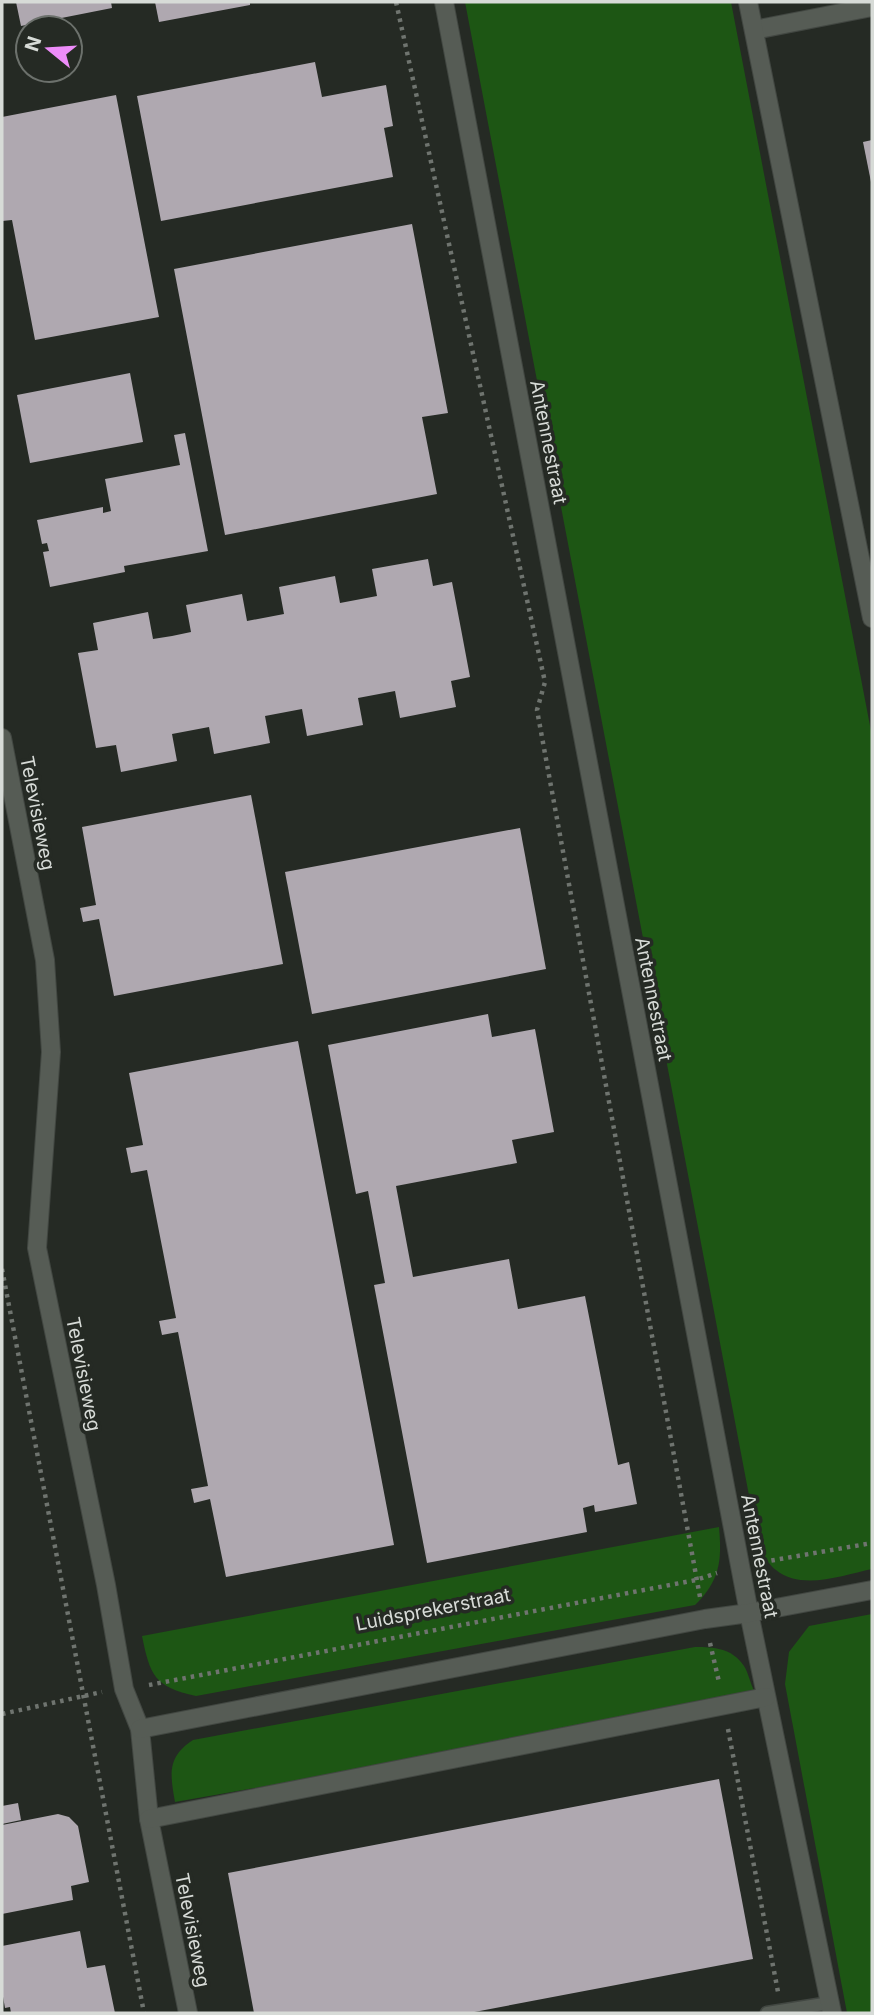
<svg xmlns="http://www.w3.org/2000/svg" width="874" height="2015" viewBox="0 0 874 2015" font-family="Inter,sans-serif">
<rect width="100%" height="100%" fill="#252a24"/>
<!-- green -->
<g fill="#1d5614">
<path d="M465,2H731L872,736V1569C843,1575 802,1591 776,1570C769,1565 764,1555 759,1548Z"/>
<path d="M719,1527C722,1561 720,1580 695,1605L196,1696C154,1687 150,1675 142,1636Z"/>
<path d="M872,1614V2013H847L785,1684L789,1652L809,1626Z"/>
<path d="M695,1647C714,1647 732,1648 744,1666C749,1674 750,1684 755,1692L724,1706L175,1802C170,1774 167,1757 193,1740Z"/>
</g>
<!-- building -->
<g fill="#afa8b0">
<path d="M16,2H111L112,8L21,26Z"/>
<path d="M155,2H250V5L159,22Z"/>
<path d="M315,62L322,97L386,85L393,126L384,128L393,177L161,221L137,96Z"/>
<path d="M116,95L159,317L35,340L12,220L2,221V117Z"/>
<path d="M872,140V181L871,182L863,142Z"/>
<path d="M412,224L448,413L422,417L437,494L225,535L174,269Z"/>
<path d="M130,373L143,442L30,463L17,395Z"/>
<path d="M185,433L208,551L124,566L125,572L50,587L43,552L49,551L47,543L42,544L37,520L103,507V513L111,511L105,479L180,465L174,435Z"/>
<path d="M428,559L433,586L452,582L461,629L470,677L451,681L456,707L400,718L395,691L358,698L363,725L307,736L302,709L265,716L270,743L214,754L209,727L172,734L177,761L121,772L116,745L96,748L78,653L98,650L93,623L148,612L153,639L172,636L191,632L186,605L242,594L247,621L284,614L279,587L335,576L340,603L377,596L372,569Z"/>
<path d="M251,795L283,964L114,996L99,919L83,922L80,908L96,905L82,827Z"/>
<path d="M520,828L546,969L312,1014L285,872Z"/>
<path d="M488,1014L492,1037L535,1029L554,1132L512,1140L517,1163L396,1186L413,1277L509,1259L518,1309L585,1296L618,1465L629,1462L637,1504L595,1512L594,1505L583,1508L587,1532L427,1563L374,1285L385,1283L368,1191L356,1194L328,1045Z"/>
<path d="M298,1041L394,1545L226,1577L210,1499L194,1503L191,1489L208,1486L178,1332L162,1335L159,1321L176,1318L147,1170L131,1173L126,1148L143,1145L129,1073Z"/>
<path d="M719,1779L753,1959L469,2013H254L228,1873Z"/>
<path d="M18,1803L21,1820L2,1824V1806Z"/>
<path d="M58,1814L69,1817L78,1826L89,1882L71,1886L73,1900L2,1914V1825Z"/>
<path d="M80,1931L87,1968L105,1965L115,2013H11L10,2007L5,2008L2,1991V1946Z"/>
</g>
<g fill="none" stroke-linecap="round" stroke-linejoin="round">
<defs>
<path id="lane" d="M767,2013L830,2003"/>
<g id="street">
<path d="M444,2L749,1613L832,2013"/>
<path d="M754,30L872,7"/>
<path d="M2,738L45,960L51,1052L37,1248L106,1585L124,1689L140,1729L149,1819L188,2013"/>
<path d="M140,1729L705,1619L749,1613L872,1590"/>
<path d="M149,1819L766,1697"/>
</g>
<path id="secondary" d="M748,2L872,618"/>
</defs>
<!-- lane casing -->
<use href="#lane" stroke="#424742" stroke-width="15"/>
<!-- street casing -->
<use href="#street" stroke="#424742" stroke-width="20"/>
<!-- secondary casing -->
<use href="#secondary" stroke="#424742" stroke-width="20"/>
<!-- path -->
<g stroke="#6f746f" stroke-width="4.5" stroke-dasharray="3.5 5" stroke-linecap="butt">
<path d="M396,2L545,682L537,710L700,1597"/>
<path d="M2,1269L144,2013"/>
<path d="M763,1562L872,1543"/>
<path d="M710,1643L719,1682"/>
<path d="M149,1685L696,1580L717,1573"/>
<path d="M2,1714L102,1692"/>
<path d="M728,1729L778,1992"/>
</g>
<!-- lane -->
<use href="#lane" stroke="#565c55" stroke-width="12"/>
<!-- street -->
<use href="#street" stroke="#565c55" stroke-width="18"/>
<!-- secondary -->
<use href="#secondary" stroke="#565c55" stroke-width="18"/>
</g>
<g text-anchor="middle" stroke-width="7" stroke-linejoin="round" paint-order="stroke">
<!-- street labels -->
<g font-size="19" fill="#d7dbd7" stroke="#252a24">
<text transform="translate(549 442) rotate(79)" y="7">Antennestraat</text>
<text transform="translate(38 813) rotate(79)" y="7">Televisieweg</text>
<text transform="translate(654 999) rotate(79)" y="7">Antennestraat</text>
<text transform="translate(84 1374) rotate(79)" y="7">Televisieweg</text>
<text transform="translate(760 1556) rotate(79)" y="7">Antennestraat</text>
<text transform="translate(433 1609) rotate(-11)" y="7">Luidsprekerstraat</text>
<text transform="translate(193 1930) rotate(79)" y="7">Televisieweg</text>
</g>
</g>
<!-- border -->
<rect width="874" height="2015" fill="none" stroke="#d7dbd7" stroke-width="7"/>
<!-- north arrow -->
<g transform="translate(49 49) rotate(288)"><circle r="33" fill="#252a24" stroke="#6c716c" stroke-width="2"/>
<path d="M0-5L12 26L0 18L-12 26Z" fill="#ed8cf9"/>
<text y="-10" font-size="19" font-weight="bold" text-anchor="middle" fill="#d7dbd7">N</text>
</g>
</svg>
